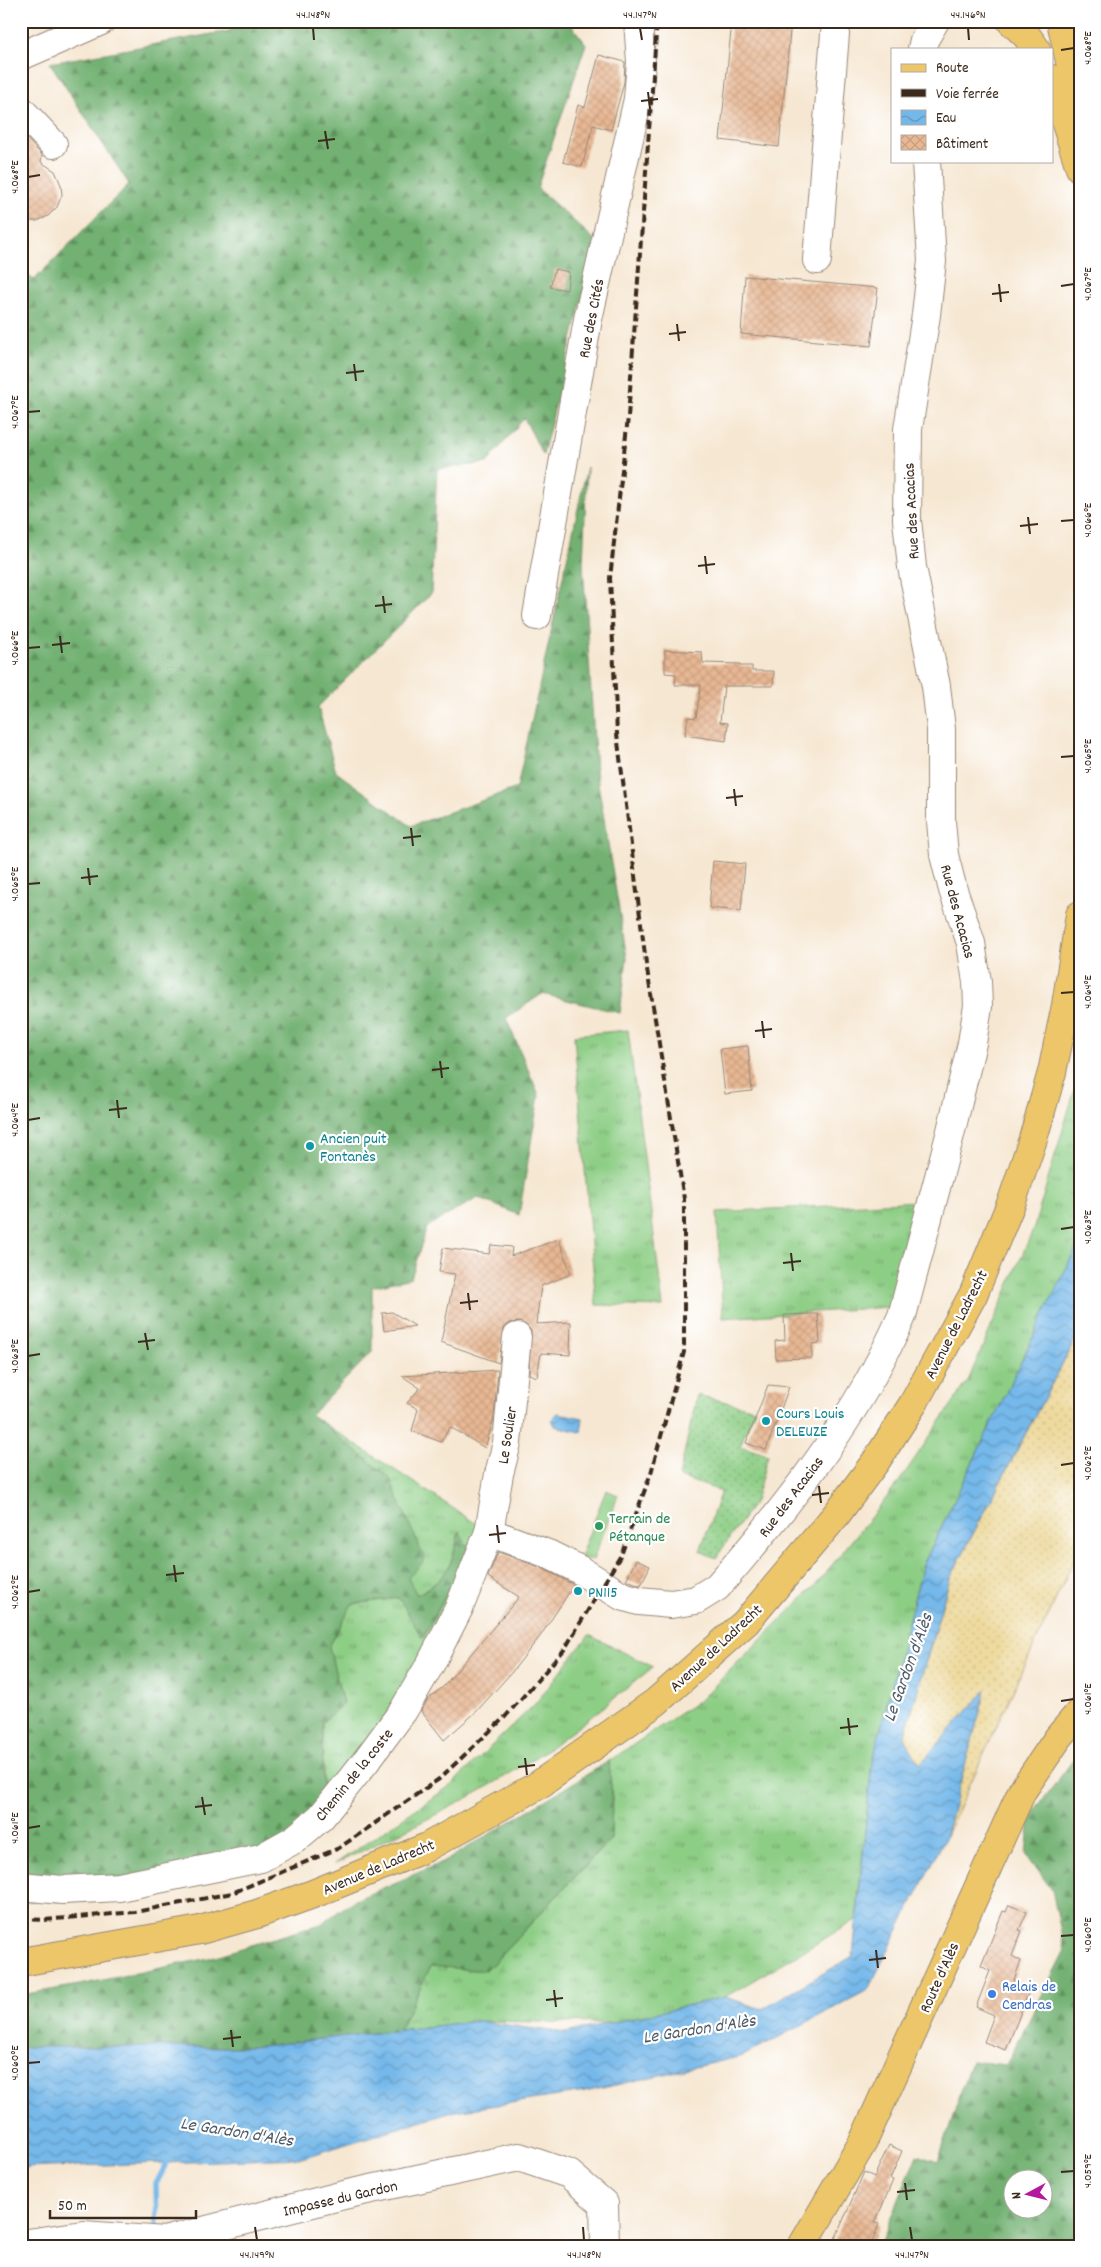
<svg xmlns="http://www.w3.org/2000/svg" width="1101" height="2267" viewBox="0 0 1101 2267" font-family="Dekko,sans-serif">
<defs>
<pattern id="grass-tufts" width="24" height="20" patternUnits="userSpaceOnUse" patternTransform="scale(1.25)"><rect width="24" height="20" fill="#8dce85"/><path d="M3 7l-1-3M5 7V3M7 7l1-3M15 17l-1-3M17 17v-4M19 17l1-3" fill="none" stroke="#74a76c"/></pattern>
<pattern id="forest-firs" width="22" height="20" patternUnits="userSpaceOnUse" patternTransform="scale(1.25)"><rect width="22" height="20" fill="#72b172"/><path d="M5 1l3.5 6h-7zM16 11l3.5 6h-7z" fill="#5f905d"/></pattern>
<pattern id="sand-dots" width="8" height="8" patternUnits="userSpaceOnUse" patternTransform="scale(1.25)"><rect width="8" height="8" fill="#eeda9e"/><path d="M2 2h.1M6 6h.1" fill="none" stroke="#cdbb88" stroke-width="1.8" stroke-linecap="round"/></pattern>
<pattern id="garden-dots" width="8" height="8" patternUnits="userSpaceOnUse" patternTransform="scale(1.25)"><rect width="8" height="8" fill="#8dce85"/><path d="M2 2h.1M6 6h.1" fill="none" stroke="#74a76c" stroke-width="1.8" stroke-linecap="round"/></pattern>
<pattern id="water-waves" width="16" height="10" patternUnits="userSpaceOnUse" patternTransform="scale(1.25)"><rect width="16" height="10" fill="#74b8ea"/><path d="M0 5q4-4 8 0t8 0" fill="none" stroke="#6096bd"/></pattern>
<pattern id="building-cross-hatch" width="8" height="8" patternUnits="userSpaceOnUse" patternTransform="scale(1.25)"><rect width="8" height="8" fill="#e8b894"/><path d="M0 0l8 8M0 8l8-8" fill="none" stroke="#c89e7f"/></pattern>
</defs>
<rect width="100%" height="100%" fill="#fff"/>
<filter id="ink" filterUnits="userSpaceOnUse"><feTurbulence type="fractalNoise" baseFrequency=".02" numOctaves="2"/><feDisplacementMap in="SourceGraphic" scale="10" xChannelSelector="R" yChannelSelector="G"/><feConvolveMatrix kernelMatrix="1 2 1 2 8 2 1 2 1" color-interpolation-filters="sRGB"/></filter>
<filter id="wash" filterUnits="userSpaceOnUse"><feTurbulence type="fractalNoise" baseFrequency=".0096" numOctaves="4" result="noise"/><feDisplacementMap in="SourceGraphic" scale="20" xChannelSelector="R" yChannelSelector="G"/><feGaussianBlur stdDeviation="1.12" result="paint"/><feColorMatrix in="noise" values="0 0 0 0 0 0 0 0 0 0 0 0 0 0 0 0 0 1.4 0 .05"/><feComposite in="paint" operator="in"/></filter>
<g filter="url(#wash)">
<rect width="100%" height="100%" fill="#f6e7d2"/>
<!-- grass -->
<g fill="url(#grass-tufts)" stroke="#647c52">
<path d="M628,1030L663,1307L596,1305L574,1035Z"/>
<path d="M1080,1072V1240L923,1565L872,1762L856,1920L725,1997L610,2023L477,2021L399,2030L431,1965L486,1971L611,1839L612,1799L609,1761L700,1700L815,1586L896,1486L968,1381L1033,1230Z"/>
<path d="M919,1201L890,1307L723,1318L717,1212Z"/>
<path d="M311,1415L489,1532L324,1832L322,1722L343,1704L329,1647L352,1604L399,1598L423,1638L470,1552L459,1531C450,1570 451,1573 417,1595Z"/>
<path d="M589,1635L653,1667C612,1700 572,1734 528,1762C467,1802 401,1832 335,1864L450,1786L535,1704Z"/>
</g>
<!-- forest -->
<g fill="url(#forest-firs)" stroke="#566e48" fill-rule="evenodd">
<path d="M243,21H568L586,44L537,188L595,240L576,324L543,455L524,418L487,463L437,469L431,594L318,707L336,772L411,826L517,788L587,467L583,564L596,771L627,958L620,1013L542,994L506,1018L539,1095L519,1215L478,1198L427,1227L411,1278L372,1287V1352L311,1415L389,1477L425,1560L408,1578L417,1595C450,1576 451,1566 459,1531L470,1552L422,1638L399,1598L352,1604L329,1647L343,1704L322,1722L324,1832L285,1855L129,1900L21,1901V267L34,280L129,184L50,63L229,31Z"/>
<path d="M1080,1751V2246H880L917,2155L938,2162L971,2061L1006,2065L1065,1950L1052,1890L1026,1854L1030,1817ZM1014,2180H1044V2210H1014Z"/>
<path d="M609,1761L612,1799L611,1838L486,1971L431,1966L399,2030L252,2047H21V1995L79,1985L209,1958L321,1924L353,1901L447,1860Z"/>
</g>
<!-- sand -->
<path fill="url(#sand-dots)" stroke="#94825e" d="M1080,1330V1547L945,1838L921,1789L904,1738L950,1578Z"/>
<!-- garden -->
<path fill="url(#garden-dots)" stroke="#647c52" d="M697,1395L755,1409L740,1446L768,1455L755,1501L716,1558L700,1551L721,1491L679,1477Z"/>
<!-- pitch -->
<path fill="#8dce85" stroke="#647c52" d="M606,1490L618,1495L593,1560L580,1557Z"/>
<!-- water -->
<g fill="url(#water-waves)" stroke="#587184">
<path d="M1080,1240V1330L950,1578L904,1738L920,1764L986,1690L945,1838L868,1990L743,2056L585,2092L449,2112L302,2158L21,2168V2047H252L477,2021L566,2033L725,1997L762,2009L853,1956L872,1762L923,1565Z"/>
<path d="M558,1413L583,1418L581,1432L555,1426L552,1419Z"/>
</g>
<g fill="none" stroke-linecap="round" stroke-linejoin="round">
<!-- stream -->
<path stroke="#74b8ea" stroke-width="5.5" d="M157,2234L156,2184L170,2157"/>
</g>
<g id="blocks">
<!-- building -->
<g fill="url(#building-cross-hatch)">
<path d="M732,21H791L779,147L720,140Z"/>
<path d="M599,55L625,62L624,82L611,130L593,125L582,167L563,162L578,105L585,107Z"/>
<path d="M21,133L42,155L41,162L55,171L61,185L62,195L57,207L48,216L37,221H21Z"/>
<path d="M555,269L569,272L567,290L550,287Z"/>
<path d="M745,276L878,288L871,346L741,334Z"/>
<path d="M665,650L702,652L703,663L740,664V666H752V671H774L773,686H724L720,722L728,723L726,741L685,735L688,717L696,718L701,685H675L676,674L665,673Z"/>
<path d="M713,861L745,864L741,911L709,908Z"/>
<path d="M748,1046L752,1091L725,1094L720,1049Z"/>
<path d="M559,1239L571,1274L541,1286L536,1324L571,1322L570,1355L541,1353L537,1377L529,1374L531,1331L526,1325L519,1322L510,1323L504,1328L499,1363L441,1342L455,1274L439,1272L443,1248L489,1254L491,1245L512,1247L511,1256Z"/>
<path d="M392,1312L415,1326L384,1331L382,1313Z"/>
<path d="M810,1314H818L820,1343L812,1344V1358L776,1359L775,1341L785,1340L784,1315Z"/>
<path d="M498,1370L494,1418L485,1448L450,1427L441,1442L412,1431L418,1409L407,1403L420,1388L402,1376Z"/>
<path d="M768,1385L789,1387L766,1450L746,1443Z"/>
<path d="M498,1552L542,1568L574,1585L541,1635L512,1672L476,1712L444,1740L421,1711L428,1699L444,1686L519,1597L488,1577Z"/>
<path d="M636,1560L650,1566L641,1585L626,1580Z"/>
<path d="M1009,1905L1027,1912L1019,1930L1022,1931L1012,1956L1021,1961L1013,1982L1030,1989L1006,2050L984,2042L994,2015L976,2007L990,1971L981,1966L1003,1911L1006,1912Z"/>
<path d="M889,2145L902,2151L890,2179L893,2180L875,2223L879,2224L871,2246H832L864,2172L874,2177Z"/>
</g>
</g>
</g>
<g filter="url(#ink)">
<use href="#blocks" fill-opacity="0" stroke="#988878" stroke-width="1"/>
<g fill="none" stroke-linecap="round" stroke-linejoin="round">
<defs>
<g id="minor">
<path d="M922,49L924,40L935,21"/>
<path d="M21,56L101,21"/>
<path d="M21,110L53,144"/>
<path d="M817,260L836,21"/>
<path d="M537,616L588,319L638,99L641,62L638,21"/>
<path d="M489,1532L548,1554L578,1569L622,1596L639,1601L671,1604L696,1600L717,1587C788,1506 858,1416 902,1316L950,1135L972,1043L978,1006L977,982L971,943L953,890L944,855L941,821V729L936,686L912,567L907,520L908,429L926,315L932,261L926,161"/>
<path d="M21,1886L62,1890L119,1887L261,1858L295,1839L321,1817L366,1761L403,1711L431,1663L459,1608L489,1532L499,1474L507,1443L517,1337"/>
<path d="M21,2244L83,2235L164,2241L348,2194L519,2157L569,2174L604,2204L605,2246"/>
</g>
<g id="major">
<path d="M1011,21L1026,35L1036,49"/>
<path d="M1061,21L1080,107"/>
<path d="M1052,79L1080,168"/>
<path d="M21,1962L200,1930L257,1914L313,1894L425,1848L537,1786L656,1702L746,1622L836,1515L876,1461L913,1404L973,1295L1012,1201L1033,1139L1052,1072L1066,1005L1080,915"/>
<path d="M802,2246L863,2142L1022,1791L1058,1738L1080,1712"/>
</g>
</defs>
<!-- minor casing -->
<use href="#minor" stroke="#988878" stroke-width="30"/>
<!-- major casing -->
<use href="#major" stroke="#988878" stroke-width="30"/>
<!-- minor -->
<use href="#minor" stroke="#fff" stroke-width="28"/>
<!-- major -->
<use href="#major" stroke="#ecc669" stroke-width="28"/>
<!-- rail -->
<path stroke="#3b2a1e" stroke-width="4" stroke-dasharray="8 4" stroke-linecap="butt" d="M21,1919L44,1920L135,1912L232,1893L339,1848L439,1779L505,1717L564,1650L621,1555L651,1473L684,1352V1199L646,963L617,734L610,578L628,417L657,21"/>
</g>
</g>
<!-- ticks -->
<path fill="none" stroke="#3b2a1e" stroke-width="2" d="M313,28L314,40M640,28L642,40M968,28L969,40M1061,50L1074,48M648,92L650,109M641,101L658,99M325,131L328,149M318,141L335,139M28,177L40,175M999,284L1001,302M1061,286L1074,284M992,294L1009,292M677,324L679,341M669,334L686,332M354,364L356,381M346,373L364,371M28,412L40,411M1028,517L1030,534M1061,521L1074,520M1020,526L1038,524M705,556L707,574M698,566L715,564M383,596L385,613M375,606L392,604M60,636L62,653M52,645L70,643M28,648L40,647M1061,757L1074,756M734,789L736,806M726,798L743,796M411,828L413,846M403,838L421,836M88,868L90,885M81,878L98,876M28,884L40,883M1061,993L1074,992M762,1021L764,1038M755,1031L772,1029M440,1061L442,1078M432,1070L449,1068M117,1100L119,1118M109,1110L127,1108M28,1120L40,1118M1061,1229L1074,1227M791,1253L793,1271M783,1263L801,1261M468,1293L470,1310M460,1303L478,1301M145,1333L148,1350M138,1342L155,1340M28,1356L40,1354M1061,1465L1074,1463M819,1486L821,1503M812,1495L829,1493M497,1525L499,1543M489,1535L506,1533M174,1565L176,1582M166,1575L184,1573M28,1592L40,1590M1061,1701L1074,1699M848,1718L850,1735M840,1728L858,1726M525,1758L527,1775M518,1767L535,1765M202,1797L205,1815M195,1807L212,1805M28,1828L40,1826M1061,1936L1074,1935M876,1950L878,1968M869,1960L886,1958M554,1990L556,2007M546,2000L563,1998M231,2030L233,2047M223,2039L241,2037M28,2063L40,2062M1061,2172L1074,2171M905,2183L907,2200M897,2192L915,2190M255,2227L257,2240M583,2227L584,2240M910,2227L912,2240"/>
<!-- markers -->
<g fill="#0f9aa8" stroke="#fff" stroke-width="2">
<circle cx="310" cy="1146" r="5"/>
<circle cx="766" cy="1421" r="5"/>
<circle cx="578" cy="1591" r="5"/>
</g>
<circle fill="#2e9e5b" stroke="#fff" stroke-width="2" cx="599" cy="1526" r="5"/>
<circle fill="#3f7fe0" stroke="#fff" stroke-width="2" cx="992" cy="1994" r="5"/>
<g text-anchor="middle" stroke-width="4.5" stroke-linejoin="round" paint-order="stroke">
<!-- street labels -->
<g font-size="16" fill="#3b2a1e" stroke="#fff">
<text transform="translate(590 318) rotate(-79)" y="6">Rue des Cités</text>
<text transform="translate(910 511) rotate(-93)" y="6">Rue des Acacias</text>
<text transform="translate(959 911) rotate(75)" y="6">Rue des Acacias</text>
<text transform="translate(955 1324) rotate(-63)" y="6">Avenue de Ladrecht</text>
<text transform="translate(506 1435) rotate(-81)" y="6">Le Soulier</text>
<text transform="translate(790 1496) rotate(-53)" y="6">Rue des Acacias</text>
<text transform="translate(715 1647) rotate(-43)" y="6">Avenue de Ladrecht</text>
<text transform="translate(353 1774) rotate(-51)" y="6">Chemin de la coste</text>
<text transform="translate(378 1866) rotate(-23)" y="6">Avenue de Ladrecht</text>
<text transform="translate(938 1977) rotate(-66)" y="6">Route d'Alès</text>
<text transform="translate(340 2197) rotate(-13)" y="6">Impasse du Gardon</text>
</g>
<!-- culture labels -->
<g font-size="16" fill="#0d838f" stroke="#fff" text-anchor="start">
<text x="320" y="1143">Ancien puit<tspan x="320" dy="18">Fontanès</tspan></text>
<text x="776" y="1418">Cours Louis<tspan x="776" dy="18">DELEUZE</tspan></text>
<text x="588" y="1597">PN115</text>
</g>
<!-- leisure labels -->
<g font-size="16" fill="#27864d" stroke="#fff" text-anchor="start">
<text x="609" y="1523">Terrain de<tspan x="609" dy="18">Pétanque</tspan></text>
</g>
<!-- shop labels -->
<g font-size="16" fill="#366cbe" stroke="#fff" text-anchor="start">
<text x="1002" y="1991">Relais de<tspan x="1002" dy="18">Cendras</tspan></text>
</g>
<!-- water labels -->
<g font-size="18" font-style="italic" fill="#4f5c65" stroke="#fff">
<text transform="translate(907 1667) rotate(-70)" y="6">Le Gardon d'Alès</text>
<text transform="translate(699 2028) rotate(-9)" y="6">Le Gardon d'Alès</text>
<text transform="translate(237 2131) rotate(9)" y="6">Le Gardon d'Alès</text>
</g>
</g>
<!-- margin -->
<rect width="1101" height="2267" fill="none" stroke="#fff" stroke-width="55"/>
<!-- legend -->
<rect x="891" y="48" width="162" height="115" fill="#ffffff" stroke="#b1aaa5"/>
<rect x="901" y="64" width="25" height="8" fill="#ecc669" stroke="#b1aaa5"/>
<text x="936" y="72" font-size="15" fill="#3b2a1e">Route</text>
<rect x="901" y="89" width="25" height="8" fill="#3b2a1e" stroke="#b1aaa5"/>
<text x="936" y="98" font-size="15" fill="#3b2a1e">Voie ferrée</text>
<rect x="901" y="110" width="25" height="15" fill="url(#water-waves)" stroke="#b1aaa5"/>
<text x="936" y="122" font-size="15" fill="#3b2a1e">Eau</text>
<rect x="901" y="135" width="25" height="15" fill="url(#building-cross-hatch)" stroke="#b1aaa5"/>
<text x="936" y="148" font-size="15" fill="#3b2a1e">Bâtiment</text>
<!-- north arrow -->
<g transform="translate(1028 2194) rotate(263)"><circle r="24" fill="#ffffff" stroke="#b1aaa5"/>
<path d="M0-4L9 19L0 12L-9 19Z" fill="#b5179e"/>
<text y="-8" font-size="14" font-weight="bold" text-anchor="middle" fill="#3b2a1e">N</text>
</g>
<!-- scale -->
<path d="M50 2210v8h146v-8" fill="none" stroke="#3b2a1e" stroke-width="2.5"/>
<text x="58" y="2210" font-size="15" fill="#3b2a1e" stroke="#ffffff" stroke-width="4" paint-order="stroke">50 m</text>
<rect x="28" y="28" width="1046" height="2212" fill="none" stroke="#3b2a1e" stroke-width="2"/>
<g font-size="12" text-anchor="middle" fill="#3b2a1e">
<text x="313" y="18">44.148°N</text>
<text x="640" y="18">44.147°N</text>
<text x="968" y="18">44.146°N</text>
<text transform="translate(1087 48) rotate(-90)" y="4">4.068°E</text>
<text transform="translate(14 177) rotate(-90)" y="4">4.068°E</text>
<text transform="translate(1087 284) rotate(-90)" y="4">4.067°E</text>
<text transform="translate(14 412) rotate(-90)" y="4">4.067°E</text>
<text transform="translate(1087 520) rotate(-90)" y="4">4.066°E</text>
<text transform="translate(14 648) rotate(-90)" y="4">4.066°E</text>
<text transform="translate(1087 756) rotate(-90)" y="4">4.065°E</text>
<text transform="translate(14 884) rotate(-90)" y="4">4.065°E</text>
<text transform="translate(1087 992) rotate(-90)" y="4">4.064°E</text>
<text transform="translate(14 1120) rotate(-90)" y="4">4.064°E</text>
<text transform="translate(1087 1227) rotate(-90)" y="4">4.063°E</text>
<text transform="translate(14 1356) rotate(-90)" y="4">4.063°E</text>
<text transform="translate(1087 1463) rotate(-90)" y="4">4.062°E</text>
<text transform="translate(14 1592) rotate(-90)" y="4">4.062°E</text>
<text transform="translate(1087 1699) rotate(-90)" y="4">4.061°E</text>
<text transform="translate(14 1828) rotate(-90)" y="4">4.061°E</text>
<text transform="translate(1087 1935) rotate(-90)" y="4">4.060°E</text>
<text transform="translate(14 2063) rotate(-90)" y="4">4.060°E</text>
<text transform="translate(1087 2171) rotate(-90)" y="4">4.059°E</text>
<text x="257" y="2258">44.149°N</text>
<text x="584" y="2258">44.148°N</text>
<text x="912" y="2258">44.147°N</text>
</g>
</svg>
